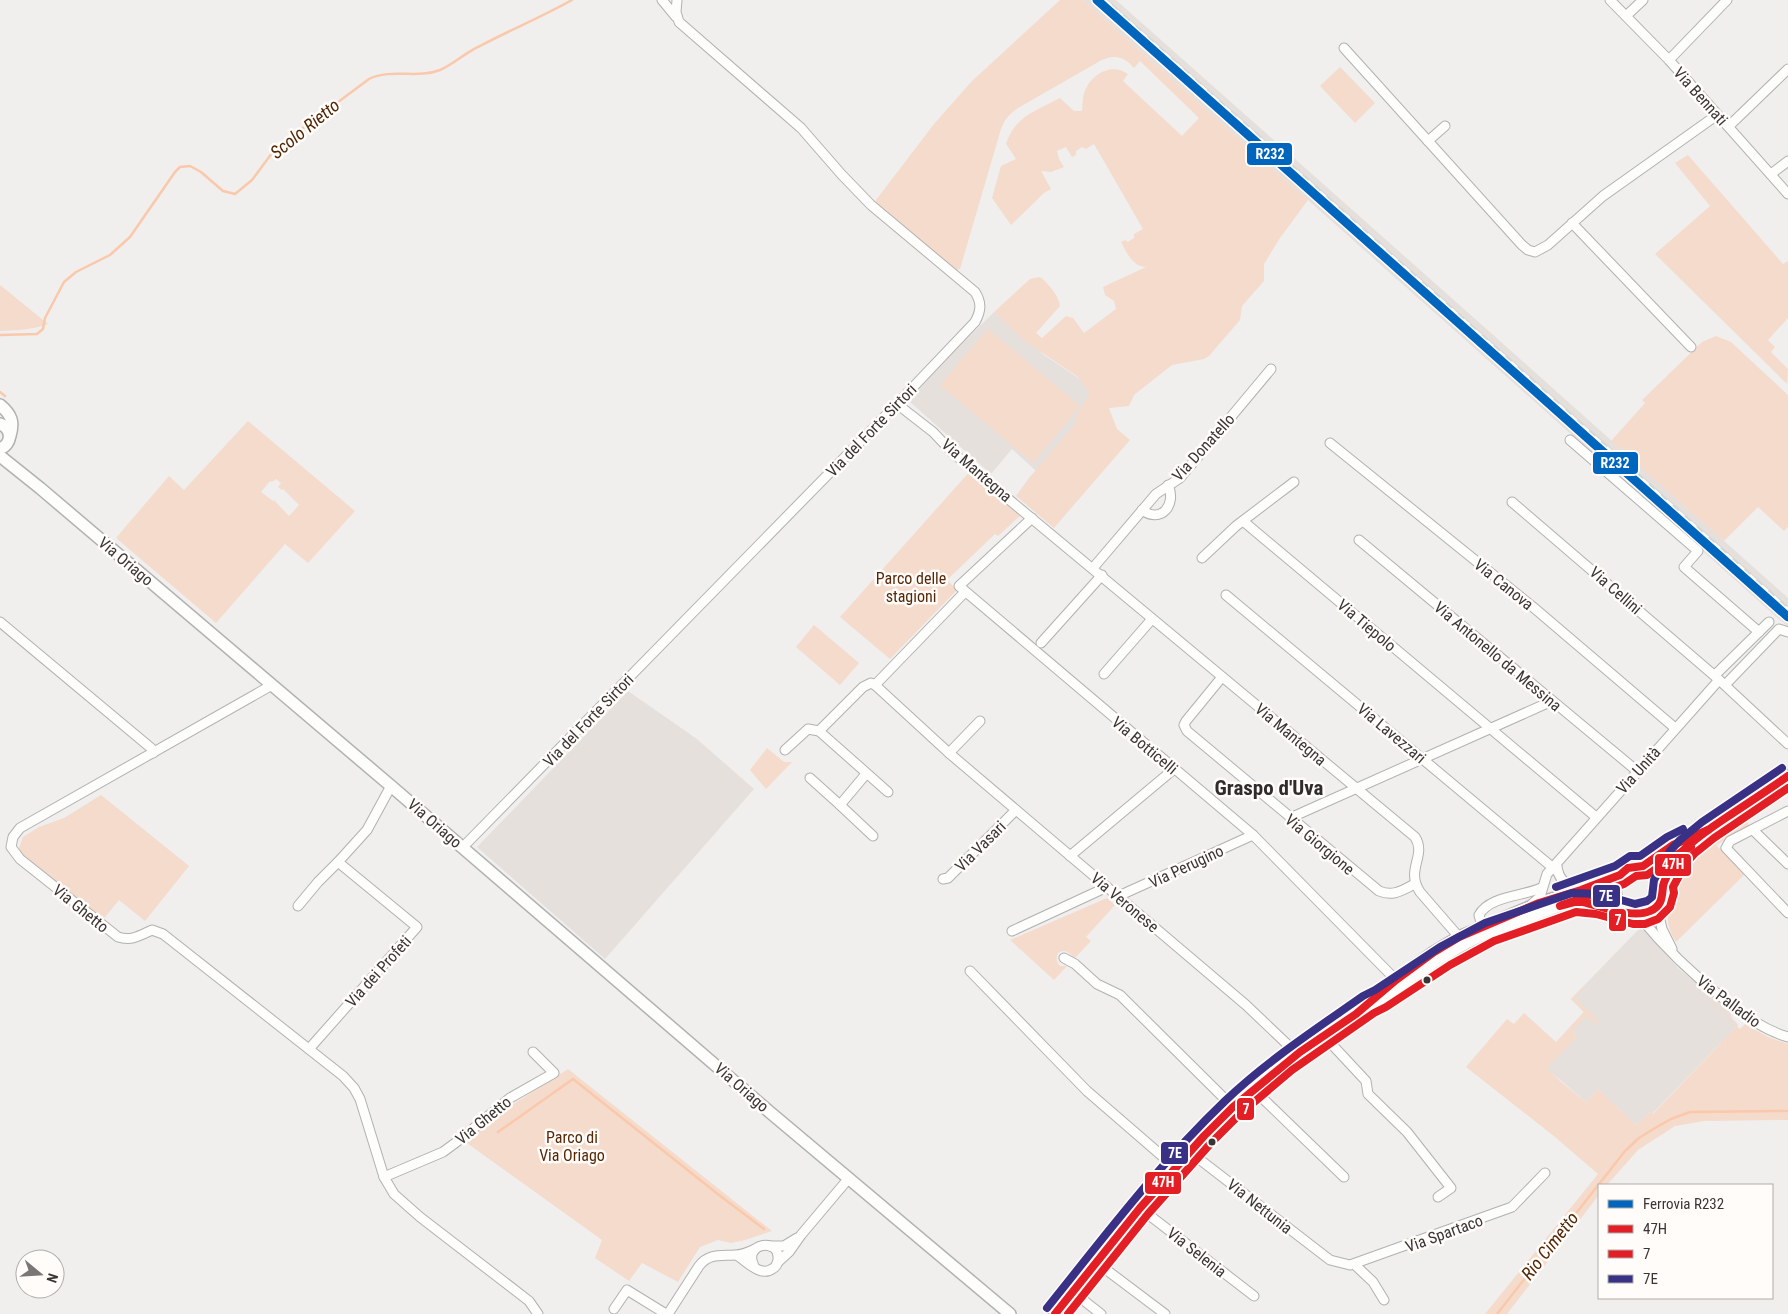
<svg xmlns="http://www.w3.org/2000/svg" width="1788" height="1314" viewBox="0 0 1788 1314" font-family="'Roboto Condensed',sans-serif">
<rect width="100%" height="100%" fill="#f0efee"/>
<!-- built -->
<g fill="#e6e0dd">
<path d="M1083,0H1116L1491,333L1788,598V627Z"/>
<path d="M994,312L1044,355L1083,381L1094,394L1090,407L1036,471L1012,449L991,474L909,401L910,395Z"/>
<path d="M628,691L697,739L754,789L605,959L477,847Z"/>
<path d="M1641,927L1678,968L1730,1012L1732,1018L1738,1025L1652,1114L1650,1112L1636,1125L1598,1089L1586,1102L1546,1068L1577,1037L1569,1028L1584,1012L1571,999Z"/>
</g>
<!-- green -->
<g fill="#f4dbcc" fill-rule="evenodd">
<path d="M1060,0H1083L1308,200L1280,238L1264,264V281L1242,306L1240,320L1209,356L1204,359L1172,365L1134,395L1129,406L1109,408L1117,429L1130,440L1054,528L1016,496L1029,478L1077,422L1075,418L1090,393L1078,377L1026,342L994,312L1030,279L1040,277C1048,283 1059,296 1060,306L1036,333L1042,338L1066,316L1073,318L1084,333L1116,309L1114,301L1105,295L1103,287L1146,267C1132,266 1127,253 1121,242L1125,240L1128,242L1134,238V234L1143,229L1094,144L1086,149L1082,147L1076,151V155L1072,157L1066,147L1057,151L1059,159L1064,167L1051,172L1041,171L1051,189L1044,193L1011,225L992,198L1001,166L1016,159L1006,144C1015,116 1036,111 1060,98L1074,111H1082C1083,104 1082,97 1085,91C1091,74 1112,62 1128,74L1123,81L1182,136L1199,118L1140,61L1134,68C1124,56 1114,54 1100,61L1018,108C1009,114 1005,119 1001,129L960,269L956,270L877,207L876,200L934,124L972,81Z"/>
<path d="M1340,67L1375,103L1355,123L1320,86Z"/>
<path d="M1688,155L1783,264L1788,261V318L1768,340L1775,347L1771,352L1788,369L1787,384L1655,254L1710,206L1675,163Z"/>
<path d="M0,285L48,324C33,330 16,330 0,331Z"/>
<path d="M988,329L1080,406L1033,463L940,385Z"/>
<path d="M1716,336L1731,342L1788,395V527L1784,531L1758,507L1724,541L1611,441L1645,403L1642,400L1702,342Z"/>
<path d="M248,421L355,511L308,563L285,544L216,623L116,538L169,476L184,490ZM276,479L281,483L278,487L282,490L283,489L299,505L289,516L274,500L273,501L261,492L270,481L272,482Z"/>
<path d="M971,470L1010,502L1008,506L1020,516L998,536L995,534L947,580L957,590L890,659L840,617Z"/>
<path d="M814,625L859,663L840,685L796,647Z"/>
<path d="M767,748L784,762H792L766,789L750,770Z"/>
<path d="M101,795L189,866L145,921L119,900L101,922L23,859L19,848L23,837L39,827L64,818Z"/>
<path d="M1743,815L1750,827L1716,845L1745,874L1676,942C1665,924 1667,917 1672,898C1674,886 1674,875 1679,864C1690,842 1722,826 1743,815Z"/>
<path d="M1107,898L1115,905L1086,937L1091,941L1075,958C1072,956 1068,951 1064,951C1055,951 1055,961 1060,966H1067L1054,980L1010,940Z"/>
<path d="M1584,986L1585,987L1575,998L1599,1021L1596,1024L1587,1016L1572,1031L1577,1037L1547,1068L1561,1082L1586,1102L1598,1089L1636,1125L1650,1112L1653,1114L1737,1026L1703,993H1705L1738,1025L1737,1026L1740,1029L1745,1024L1768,1037L1788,1044V1120L1704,1121L1675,1126L1638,1150L1607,1185H1599V1195L1507,1314H1485L1598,1174L1555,1137L1466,1067L1507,1019L1514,1024L1524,1013L1556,1042L1584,1012L1571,999Z"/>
<path d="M568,1069L772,1231L745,1240L731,1243L718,1240L700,1247L678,1282L642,1263L629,1281L595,1258L602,1240L464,1141L480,1126Z"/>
</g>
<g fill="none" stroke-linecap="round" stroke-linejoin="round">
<!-- stream -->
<g stroke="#fac8aa" stroke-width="2.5">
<path d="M0,335L37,334L43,329L45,318L64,282L76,272L110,255L130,237L175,172L180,167L190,166L201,172L223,191L235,194L252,180L275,149L369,79C391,68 418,79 440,70C454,64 466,52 480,46C510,30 542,17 572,0"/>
<path d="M0,392L5,396"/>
<path d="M498,1132L573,1079L719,1195L764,1229"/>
<path d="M1497,1314L1625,1151L1639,1138L1655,1128L1671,1119L1690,1112L1788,1111"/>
</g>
<defs>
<g id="street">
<path d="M662,0L676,17"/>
<path d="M1610,0L1669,60L1788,194"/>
<path d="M1626,16L1643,0"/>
<path d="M1344,48L1522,245L1528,250L1535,252L1548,245L1603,196L1717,115"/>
<path d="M1669,60L1727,0"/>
<path d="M1729,126L1788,69"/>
<path d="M1428,141L1445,126"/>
<path d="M1771,174L1788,161"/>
<path d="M1572,223L1691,347"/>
<path d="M897,404L933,432L953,453L1415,837C1427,856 1405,869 1420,892L1459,937"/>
<path d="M1570,440L1698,551L1684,567L1759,632"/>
<path d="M1330,443L1533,607L1675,728"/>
<path d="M1512,502L1716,677L1788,744"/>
<path d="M1142,510C1161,524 1177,505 1168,485"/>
<path d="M1032,518L959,586L1253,835L1396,980"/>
<path d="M1243,521L1596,817"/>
<path d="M1359,540L1637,771"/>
<path d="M1202,558L1236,526L1294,482"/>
<path d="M1093,568L1156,494L1180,478L1271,369"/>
<path d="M1226,595L1558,872"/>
<path d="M0,622L151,748L153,753"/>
<path d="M1041,643L1102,575"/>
<path d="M1104,674L1152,619"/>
<path d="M1715,675L1769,622"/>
<path d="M1222,677L1186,721L1184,725L1187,731L1379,891C1394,897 1402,890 1415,884"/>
<path d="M272,685L20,828L13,837L11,847L20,859L118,937C132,941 139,936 152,930L163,934L343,1076L354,1088L360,1099L384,1177L394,1194L420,1217L529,1301L538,1314"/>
<path d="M875,685L965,592"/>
<path d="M1725,685L1776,632L1779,629L1788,632"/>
<path d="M785,750L808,729L819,731"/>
<path d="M949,753L980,721"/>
<path d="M810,778L840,805L866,774"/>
<path d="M888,792L819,731L863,687L871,683L875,685L949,753L1246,1005L1288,1045L1300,1052"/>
<path d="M840,805L873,836"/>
<path d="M1788,811L1730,841L1726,848L1788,913"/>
<path d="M1290,818L1552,701"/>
<path d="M1753,830L1788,864"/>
<path d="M463,847L897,404L975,322C981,311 982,303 975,292L871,205L842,175L801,128L679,22L676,12L677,0"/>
<path d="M1070,856L1174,769"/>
<path d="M1557,866C1558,880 1568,887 1581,890"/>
<path d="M943,879L948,878L1016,810"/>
<path d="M1120,898L1123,894L1253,835"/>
<path d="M1532,904L1540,897L1547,874L1719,680"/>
<path d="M298,906L318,882L338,862"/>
<path d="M1657,907L1662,929L1672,949"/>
<path d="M1638,915C1664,947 1693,975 1725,1000C1745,1016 1764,1030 1788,1037"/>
<path d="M1482,926L1479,915C1489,896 1524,896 1541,888"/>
<path d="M1012,931L1107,887"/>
<path d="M1064,958L1075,964L1097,984L1120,995L1233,1107"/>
<path d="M970,971L1087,1091L1176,1168"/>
<path d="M1324,1036L1366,1081L1368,1094L1407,1132L1451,1188L1438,1197"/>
<path d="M309,1049L417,927L338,862L367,830L391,786"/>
<path d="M1253,1089L1344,1177"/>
<path d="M1190,1152L1330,1260L1350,1265L1512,1207L1545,1173"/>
<path d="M384,1177L443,1152L462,1138L510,1098L554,1073L533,1052"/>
<path d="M1140,1208L1254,1296"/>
<path d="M770,1246H784L797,1238"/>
<path d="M738,1256C747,1262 761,1277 772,1269C776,1267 778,1263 778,1259C780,1237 742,1243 754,1266"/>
<path d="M1096,1262L1165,1314"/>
<path d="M777,1263L789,1252L801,1235L849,1178"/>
<path d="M1354,1264L1373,1282L1384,1300"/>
<path d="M1073,1292L1101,1314"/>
<path d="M614,1309L627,1290L666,1314"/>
<path d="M668,1314L699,1266C709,1253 721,1256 735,1255C742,1255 749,1252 755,1249"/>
</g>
<g id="secondary">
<path d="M0,405C12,415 14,422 10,436"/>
<path d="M0,424C13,429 12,444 0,449"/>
<path d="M0,456L40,488L391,786L772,1114L1010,1314"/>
<path d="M1643,866L1673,845L1699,833"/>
<path d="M1620,875C1612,888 1614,901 1626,911"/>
<path d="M1663,885L1678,857L1687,847L1708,830L1788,776"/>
<path d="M1055,1314L1140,1208L1204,1136L1233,1107L1286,1062L1356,1014L1396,980L1434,952L1459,937L1539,903L1581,890L1620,875C1643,852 1678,880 1659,905C1641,928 1599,897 1573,902C1559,905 1546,911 1533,916C1519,921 1504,926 1490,932C1451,948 1416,975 1380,999L1369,1004"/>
</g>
</defs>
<!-- street casing -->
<use href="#street" stroke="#b2b1b1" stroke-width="11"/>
<!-- secondary casing -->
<use href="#secondary" stroke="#b2b1b1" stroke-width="14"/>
<!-- street -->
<use href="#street" stroke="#fdfdfc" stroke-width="9"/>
<!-- secondary -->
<use href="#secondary" stroke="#fdfdfc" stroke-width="11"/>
<defs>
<path id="rail" d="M1105,0L1788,609"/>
</defs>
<!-- rail casing -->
<use href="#rail" stroke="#d6d6d5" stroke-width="4.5"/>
<!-- rail -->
<use href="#rail" stroke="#fffcfa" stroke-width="2.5" stroke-dasharray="8" stroke-linecap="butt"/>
<defs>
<g id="bus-1">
<path d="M1560,906L1575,902H1583C1601,906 1633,919 1650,911C1662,906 1662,897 1663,886C1664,880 1675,860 1679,855C1692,840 1711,828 1727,817C1748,803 1768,790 1788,776"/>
<path d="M1055,1314L1140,1208L1204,1136L1233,1107L1300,1052L1356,1014L1396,980L1434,952L1459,937L1539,903L1581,890L1620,875L1628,868L1643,866L1673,845L1708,830"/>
</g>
<g id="bus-2">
<path d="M1562,905L1624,884L1636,876L1647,875L1678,854L1691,847"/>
<path d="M1068,1314L1148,1214L1211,1143L1240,1114L1292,1070L1374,1013L1386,1007L1450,965L1494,941L1576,912L1596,914L1633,924H1645L1658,919L1670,907L1674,893L1673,887L1686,863L1694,854L1714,838L1788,788"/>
</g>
<g id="bus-3">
<path d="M1556,887L1615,866L1630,856H1640L1667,837L1683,829"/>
<path d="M1047,1308C1104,1237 1159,1164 1225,1101C1267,1061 1316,1029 1363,996L1375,990L1440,947L1485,923L1572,893L1600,894L1635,904L1647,901L1652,897L1654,880L1670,851L1680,840L1702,822L1782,768"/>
</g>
</defs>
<!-- bus-1 casing -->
<use href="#bus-1" stroke="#fffcfa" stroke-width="11"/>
<!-- bus-2 casing -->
<use href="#bus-2" stroke="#fffcfa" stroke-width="11"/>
<!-- bus-3 casing -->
<use href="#bus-3" stroke="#fffcfa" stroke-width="11"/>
<!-- bus-1 -->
<use href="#bus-1" stroke="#e31e24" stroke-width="8"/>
<!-- bus-2 -->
<use href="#bus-2" stroke="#e31e24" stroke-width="8"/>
<!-- bus-3 -->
<use href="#bus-3" stroke="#393185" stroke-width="8"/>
<defs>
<path id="rail-1" d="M1097,0L1788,617"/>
</defs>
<!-- rail-1 casing -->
<use href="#rail-1" stroke="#fffcfa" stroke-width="12"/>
<!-- rail-1 -->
<use href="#rail-1" stroke="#0065bd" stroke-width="9"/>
</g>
<!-- markers -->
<g fill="#373635" stroke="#fffcfa" stroke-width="2">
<circle cx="1427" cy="980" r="4.5"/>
<circle cx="1212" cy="1142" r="4.5"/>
</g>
<g text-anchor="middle" stroke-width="5" stroke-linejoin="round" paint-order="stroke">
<!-- street labels -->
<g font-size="16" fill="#373635" stroke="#fffcfa">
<text transform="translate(1701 96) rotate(48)" y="6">Via Bennati</text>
<text transform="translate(871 430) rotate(-46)" y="6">Via del Forte Sirtori</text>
<text transform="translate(1203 447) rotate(-48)" y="6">Via Donatello</text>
<text transform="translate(977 470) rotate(41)" y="6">Via Mantegna</text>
<text transform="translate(126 561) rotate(40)" y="6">Via Oriago</text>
<text transform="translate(1504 584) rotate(39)" y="6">Via Canova</text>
<text transform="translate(1616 590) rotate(41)" y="6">Via Cellini</text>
<text transform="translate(1367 625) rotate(40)" y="6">Via Tiepolo</text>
<text transform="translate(1498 656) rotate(40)" y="6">Via Antonello da Messina</text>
<text transform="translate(588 720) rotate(-46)" y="6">Via del Forte Sirtori</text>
<text transform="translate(1392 733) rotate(40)" y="6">Via Lavezzari</text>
<text transform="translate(1291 734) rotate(40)" y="6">Via Mantegna</text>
<text transform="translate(1145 745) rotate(40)" y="6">Via Botticelli</text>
<text transform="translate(1638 770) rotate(-48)" y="6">Via Unità</text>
<text transform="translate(435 823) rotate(41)" y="6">Via Oriago</text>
<text transform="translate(1320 844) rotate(40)" y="6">Via Giorgione</text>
<text transform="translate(980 846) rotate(-45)" y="6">Via Vasari</text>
<text transform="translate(1186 866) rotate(-25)" y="6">Via Perugino</text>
<text transform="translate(1125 902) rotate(40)" y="6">Via Veronese</text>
<text transform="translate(81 908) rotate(39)" y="6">Via Ghetto</text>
<text transform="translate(378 971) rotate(-48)" y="6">Via dei Profeti</text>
<text transform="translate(1729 1001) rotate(37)" y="6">Via Palladio</text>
<text transform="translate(742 1087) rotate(41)" y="6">Via Oriago</text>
<text transform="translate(483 1120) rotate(-39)" y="6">Via Ghetto</text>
<text transform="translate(1260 1206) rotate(38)" y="6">Via Nettunia</text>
<text transform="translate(1444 1233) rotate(-20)" y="6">Via Spartaco</text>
<text transform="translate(1197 1252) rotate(38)" y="6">Via Selenia</text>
</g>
<!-- park labels -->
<g font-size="16" fill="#552908" stroke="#fffcfa">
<text x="911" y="584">Parco delle<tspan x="911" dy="18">stagioni</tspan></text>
<text x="572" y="1143">Parco di<tspan x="572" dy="18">Via Oriago</tspan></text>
</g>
<!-- water labels -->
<g font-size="18" font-style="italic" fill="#512604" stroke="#fffcfa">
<text transform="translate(305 129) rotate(-39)" y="6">Scolo Rietto</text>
<text transform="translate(1550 1246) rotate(-52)" y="6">Rio Cimetto</text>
</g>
<!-- district labels -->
<g font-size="21" font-weight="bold" fill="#2f2d2b" stroke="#fffcfa">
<text x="1269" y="795">Graspo d'Uva</text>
</g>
</g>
<g stroke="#fffcfa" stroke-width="2">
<rect x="1246" y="142" width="47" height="24" rx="5" fill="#0065bd"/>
<rect x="1592" y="451" width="47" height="24" rx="5" fill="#0065bd"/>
<rect x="1654" y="853" width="38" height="24" rx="5" fill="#e31e24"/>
<rect x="1592" y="884" width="29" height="24" rx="5" fill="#393185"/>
<rect x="1608" y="908" width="19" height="24" rx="5" fill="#e31e24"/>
<rect x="1236" y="1097" width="19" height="24" rx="5" fill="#e31e24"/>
<rect x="1160" y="1141" width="29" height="24" rx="5" fill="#393185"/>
<rect x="1144" y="1171" width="38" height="24" rx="5" fill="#e31e24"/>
</g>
<g font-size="14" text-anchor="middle" font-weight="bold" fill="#fff">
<text x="1270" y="159">R232</text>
<text x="1615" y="468">R232</text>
<text x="1673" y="869">47H</text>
<text x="1606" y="901">7E</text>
<text x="1618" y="925">7</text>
<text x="1246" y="1114">7</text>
<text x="1175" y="1158">7E</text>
<text x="1163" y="1187">47H</text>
</g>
<!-- legend -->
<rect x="1598" y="1184" width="175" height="115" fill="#fffcfa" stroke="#afadab"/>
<rect x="1608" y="1200" width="25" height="8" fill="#0065bd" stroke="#afadab"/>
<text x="1643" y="1209" font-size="15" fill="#373635">Ferrovia R232</text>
<rect x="1608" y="1225" width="25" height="8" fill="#e31e24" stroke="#afadab"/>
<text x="1643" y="1234" font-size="15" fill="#373635">47H</text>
<rect x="1608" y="1250" width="25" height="8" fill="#e31e24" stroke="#afadab"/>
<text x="1643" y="1259" font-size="15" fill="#373635">7</text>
<rect x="1608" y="1275" width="25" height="8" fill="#393185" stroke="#afadab"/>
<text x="1643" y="1284" font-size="15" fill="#373635">7E</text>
<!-- north arrow -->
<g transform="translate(40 1274) rotate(108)"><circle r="24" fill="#fffcfa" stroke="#afadab"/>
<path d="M0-4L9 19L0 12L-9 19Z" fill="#787776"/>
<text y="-8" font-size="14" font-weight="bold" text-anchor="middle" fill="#373635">N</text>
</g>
</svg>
